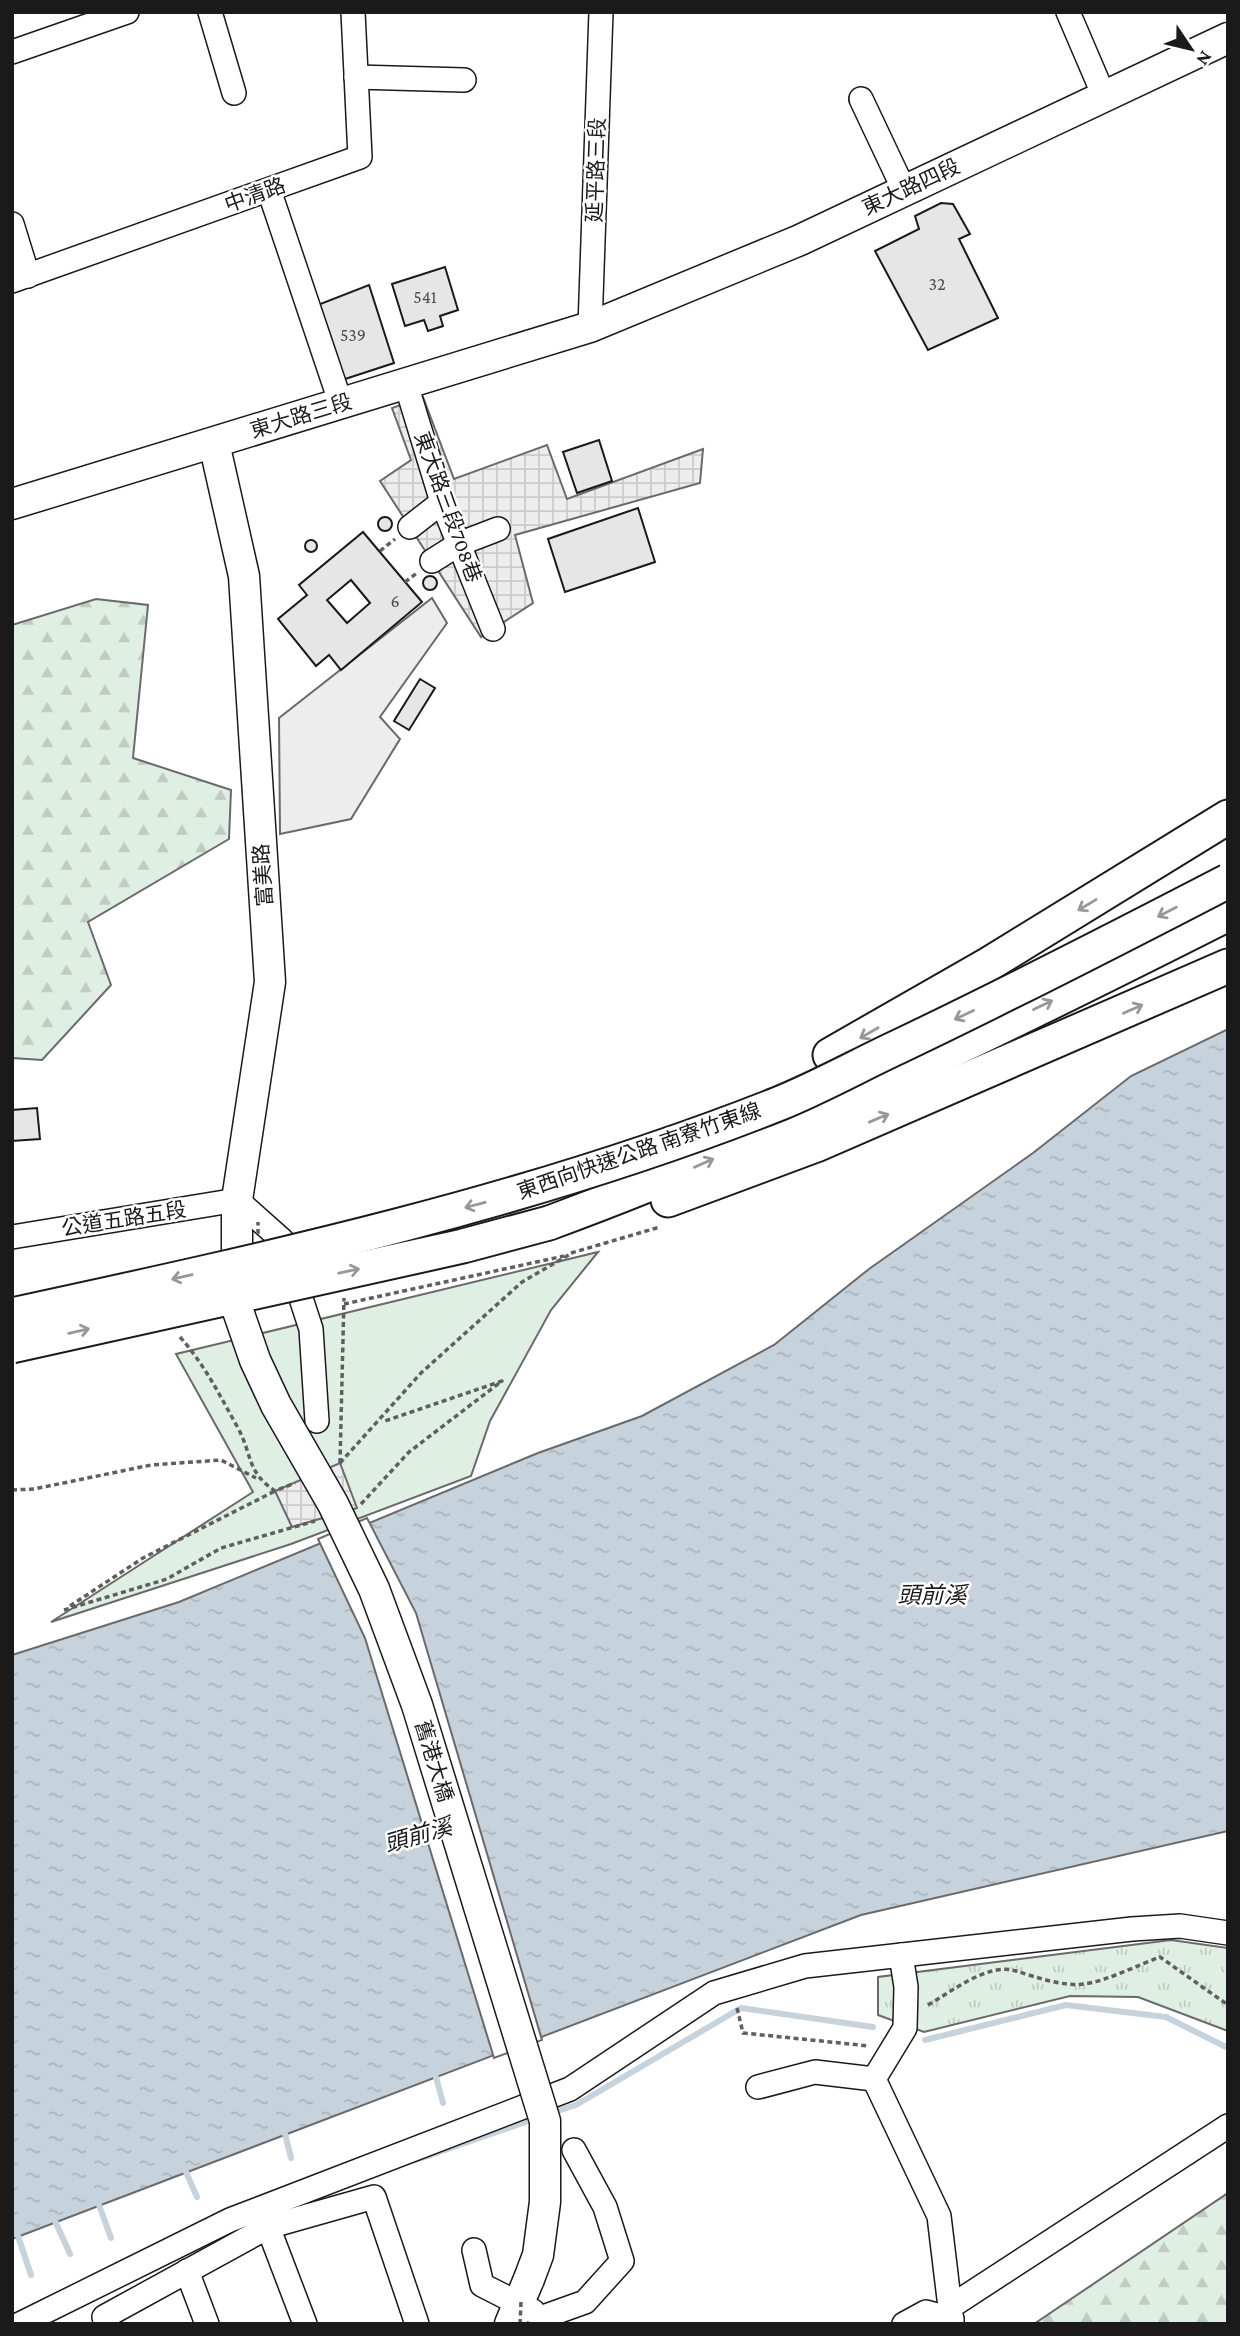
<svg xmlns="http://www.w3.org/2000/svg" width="1240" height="2336" viewBox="0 0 1240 2336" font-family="'Crimson Pro','Noto Sans TC',serif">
<defs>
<pattern id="forest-firs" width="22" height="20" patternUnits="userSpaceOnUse" patternTransform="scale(1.75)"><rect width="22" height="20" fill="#e0efe3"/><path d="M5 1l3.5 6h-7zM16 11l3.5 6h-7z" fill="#c0ccc2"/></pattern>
<pattern id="park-tufts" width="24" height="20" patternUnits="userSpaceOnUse" patternTransform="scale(1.75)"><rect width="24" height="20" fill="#e0efe3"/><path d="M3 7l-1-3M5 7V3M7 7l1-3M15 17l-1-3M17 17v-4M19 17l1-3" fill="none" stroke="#c0ccc2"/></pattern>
<pattern id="plaza-grid" width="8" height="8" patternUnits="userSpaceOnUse" patternTransform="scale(1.75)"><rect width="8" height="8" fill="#ededed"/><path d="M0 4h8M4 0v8" fill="none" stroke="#cbcbcb"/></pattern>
<pattern id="water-ripples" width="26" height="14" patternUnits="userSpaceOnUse" patternTransform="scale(1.75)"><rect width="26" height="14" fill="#c6d2dc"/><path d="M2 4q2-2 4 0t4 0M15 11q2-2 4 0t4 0" fill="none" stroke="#aab4bc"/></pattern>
</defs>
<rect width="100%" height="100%" fill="#fff"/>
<!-- grass -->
<path fill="#e0efe3" stroke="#6a6a6a" stroke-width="2" d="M598,1252L551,1310L490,1421L471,1476L291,1544L51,1622L253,1492L176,1354Z"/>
<!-- forest -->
<g fill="url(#forest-firs)" stroke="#6a6a6a" stroke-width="2">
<path d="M96,599L148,605L133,758L231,790L229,839L88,922L111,985L42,1060L12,1058V625Z"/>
<path d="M1228,2193V2324H1034Z"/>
</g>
<!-- park -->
<path fill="url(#park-tufts)" stroke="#6a6a6a" stroke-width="2" d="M1171,1940L1228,1948V2031L1138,1997L1070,1996L924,2032L878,2015V1977Z"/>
<!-- parking -->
<path fill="#ededed" stroke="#6a6a6a" stroke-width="2" d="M432,598L447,623L380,717L400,739L351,819L280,834L279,718Z"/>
<!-- plaza -->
<g fill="url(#plaza-grid)" stroke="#6a6a6a" stroke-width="2">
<path d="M423,397L454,479L547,445L567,499L703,449L700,483L515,535L533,603L481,637L380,481L411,460L392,408Z"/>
<path d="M340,1463L357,1508L292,1527L275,1491Z"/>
</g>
<!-- water -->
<path fill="url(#water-ripples)" stroke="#6a6a6a" stroke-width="2" d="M1228,1029V1831L861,1915L12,2239V1655L179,1602L538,1453L642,1416L774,1345L869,1269L1033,1153L1131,1076Z"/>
<!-- pier -->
<path fill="#fff" stroke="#6a6a6a" stroke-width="2" d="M367,1518L416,1613L542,2040L494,2058L365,1638L318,1539Z"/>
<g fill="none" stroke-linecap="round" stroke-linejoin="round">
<!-- stream -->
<g stroke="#c6d2dc" stroke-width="6">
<path d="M925,2040L1066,2005L1166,2017L1228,2048"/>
<path d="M436,2077L443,2103"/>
<path d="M551,2113L576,2105L741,2008L873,2027"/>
<path d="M285,2134L291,2158"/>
<path d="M416,2160L534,2119"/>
<path d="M186,2172L197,2197"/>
<path d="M99,2205L111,2238"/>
<path d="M55,2221L70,2254"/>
<path d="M18,2236L31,2275"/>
</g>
</g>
<!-- building -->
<g fill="#e6e6e6" stroke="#1a1a1a" stroke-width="2" fill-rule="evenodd">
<path d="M941,203L953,204L970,234L959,239L998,318L928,350L875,251L919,229L915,216Z"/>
<path d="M445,267L458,310L440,316L443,326L428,331L424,320L405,326L392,284Z"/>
<path d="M369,285L394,363L336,382L310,308Z"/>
<path d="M599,440L612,481L577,493L563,452Z"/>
<path d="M638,508L655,562L565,592L548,539Z"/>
<circle cx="385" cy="524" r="7"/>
<path d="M363,532L422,602L341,670L329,655L316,666L278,619L307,595L299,585ZM351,580L370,603L347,623L327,600Z"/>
<circle cx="311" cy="546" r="6"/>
<circle cx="430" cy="583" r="7"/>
<path d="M420,679L435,688L409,730L394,721Z"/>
<path d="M37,1108L40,1139L12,1141V1110Z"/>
</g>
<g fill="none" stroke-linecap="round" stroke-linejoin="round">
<defs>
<g id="minor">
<path d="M210,12L234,93"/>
<path d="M1068,12L1104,96"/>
<path d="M12,52L127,12"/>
<path d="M356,77L464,80"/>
<path d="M861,99L904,190"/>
<path d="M269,190L341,404"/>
<path d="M12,224L28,276"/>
<path d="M12,281L360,157L353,12"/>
<path d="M590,327L601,12"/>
<path d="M406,384L442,502L493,629"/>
<path d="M410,527L442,502"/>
<path d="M432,561L459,544L498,529"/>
<path d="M12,1237L237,1200L282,1240L311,1329L317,1421"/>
<path d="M901,1955L906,1987L905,2028L874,2079L939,2216L952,2324"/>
<path d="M758,2087L815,2072L874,2079"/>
<path d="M268,2227L305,2324"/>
<path d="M474,2250L482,2285L533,2311"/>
<path d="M187,2271L207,2324"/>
<path d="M950,2307L1228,2126"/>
<path d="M543,2317L585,2302L622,2261L605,2207L574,2150"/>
<path d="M20,2324L230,2220L570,2089L714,1993L805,1966L1132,1929L1180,1926L1228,1933"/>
<path d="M106,2324L104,2317L268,2227L374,2197L417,2324"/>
<path d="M904,2324L926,2312L952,2319"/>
</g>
<g id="major">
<path d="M214,443L244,576L270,982L237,1200V1287"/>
<path d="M12,504L590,327L800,240L1228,38"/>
<path d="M510,2324L529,2279"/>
</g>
<g id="highway">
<path d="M830,1055L989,964L1228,817"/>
<path d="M668,1200L816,1145L1228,966"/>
<path d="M549,1223C783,1137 1006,1026 1228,914"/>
</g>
</defs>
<!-- minor casing -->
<use href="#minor" stroke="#1a1a1a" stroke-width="26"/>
<!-- major casing -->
<use href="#major" stroke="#1a1a1a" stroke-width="33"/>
<!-- highway casing -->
<use href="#highway" stroke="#1a1a1a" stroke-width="37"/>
<!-- path -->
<g stroke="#5f5f5f" stroke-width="3.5" stroke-dasharray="5 3.5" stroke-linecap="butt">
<path d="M380,551L395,539"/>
<path d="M405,582L417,573"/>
<path d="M571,1253L660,1227"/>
<path d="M344,1304L564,1256"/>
<path d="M180,1337C205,1365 220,1396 238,1428C253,1456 246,1471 275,1491L295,1483"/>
<path d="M340,1463L344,1298"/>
<path d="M340,1463L421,1373L522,1282L572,1253"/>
<path d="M12,1490L34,1489L151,1465L221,1460L256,1478"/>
<path d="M361,1504L409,1452L502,1381L382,1422"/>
<path d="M70,1606L143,1558L275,1491"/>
<path d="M64,1610L167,1579L221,1548L315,1521"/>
<path d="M928,2005C951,1992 988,1962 1016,1971C1036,1977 1063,1987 1084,1984C1107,1981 1138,1965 1160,1957L1228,2005"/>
<path d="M737,2008L743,2033L869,2046"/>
</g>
<!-- minor -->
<use href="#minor" stroke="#fff" stroke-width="23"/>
<!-- major -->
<use href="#major" stroke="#fff" stroke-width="30"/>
<!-- highway -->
<use href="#highway" stroke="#fff" stroke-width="33"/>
<defs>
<path id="major-bridge" d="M237,1308L255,1360L276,1405L333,1504L374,1589L417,1705L545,2121V2202L538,2255L529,2279"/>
<g id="highway-bridge">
<path d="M12,1315C271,1259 531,1202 778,1104C820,1087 861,1064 902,1045C1011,993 1120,937 1228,881"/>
<path d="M12,1346L463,1246L549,1223"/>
</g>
</defs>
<!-- major-bridge casing -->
<use href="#major-bridge" stroke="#1a1a1a" stroke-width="33" stroke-linecap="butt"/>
<!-- highway-bridge casing -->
<use href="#highway-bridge" stroke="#1a1a1a" stroke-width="37" stroke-linecap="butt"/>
<!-- path-bridge -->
<g stroke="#5f5f5f" stroke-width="3.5" stroke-dasharray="5 3.5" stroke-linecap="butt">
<path d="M258,1234V1222"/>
<path d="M520,2324L521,2302"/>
</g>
<!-- major-bridge -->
<use href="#major-bridge" stroke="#fff" stroke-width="30"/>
<!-- highway-bridge -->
<use href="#highway-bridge" stroke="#fff" stroke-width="33"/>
</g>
<!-- one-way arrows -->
<defs><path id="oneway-shaft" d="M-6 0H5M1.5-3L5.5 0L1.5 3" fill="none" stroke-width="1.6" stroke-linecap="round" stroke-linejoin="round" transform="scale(1.75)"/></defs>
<g stroke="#989898">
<use href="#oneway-shaft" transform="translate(1087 905) rotate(149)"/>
<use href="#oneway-shaft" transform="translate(1167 912) rotate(153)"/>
<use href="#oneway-shaft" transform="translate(1043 1005) rotate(-26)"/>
<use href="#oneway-shaft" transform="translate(1133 1009) rotate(-24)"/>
<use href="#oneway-shaft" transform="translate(964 1015) rotate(155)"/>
<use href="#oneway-shaft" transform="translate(869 1033) rotate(150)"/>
<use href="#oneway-shaft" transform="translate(879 1118) rotate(-23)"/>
<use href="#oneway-shaft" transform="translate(704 1163) rotate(-24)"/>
<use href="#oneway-shaft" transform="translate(475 1205) rotate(165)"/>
<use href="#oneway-shaft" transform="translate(349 1271) rotate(-12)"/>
<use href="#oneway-shaft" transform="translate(182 1277) rotate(167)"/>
<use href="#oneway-shaft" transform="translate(79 1331) rotate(-13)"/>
</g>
<g text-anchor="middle" stroke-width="5" stroke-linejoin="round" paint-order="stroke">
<!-- number labels -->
<g font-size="18" fill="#4d4d4d">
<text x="937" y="290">32</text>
<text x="425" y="303">541</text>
<text x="353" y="341">539</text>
<text x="395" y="607">6</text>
</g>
<!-- street labels -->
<g font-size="21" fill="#1a1a1a" stroke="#fff">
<text transform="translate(596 170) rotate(-88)" y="7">延平路三段</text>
<text transform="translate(911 187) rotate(-25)" y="7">東大路四段</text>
<text transform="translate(255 195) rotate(-20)" y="7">中清路</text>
<text transform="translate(301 416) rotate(-17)" y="7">東大路三段</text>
<text transform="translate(448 507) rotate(70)" y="7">東大路三段708巷</text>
<text transform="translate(263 875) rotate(-94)" y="7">富美路</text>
<text transform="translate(639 1151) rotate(-19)" y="7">東西向快速公路 南寮竹東線</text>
<text transform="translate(124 1219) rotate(-9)" y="7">公道五路五段</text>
<text transform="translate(434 1761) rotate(73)" y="7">舊港大橋</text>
</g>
<!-- water labels -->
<g font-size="23" font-style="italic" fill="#1a1a1a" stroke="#fff">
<text x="932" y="1603">頭前溪</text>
<text transform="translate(418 1835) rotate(-16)" y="8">頭前溪</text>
</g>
</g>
<!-- border -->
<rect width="1240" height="2336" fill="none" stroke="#1a1a1a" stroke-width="28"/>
<!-- north arrow -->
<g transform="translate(1191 49) rotate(125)" stroke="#ffffff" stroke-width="5" paint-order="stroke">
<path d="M0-5L12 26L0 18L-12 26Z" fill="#1a1a1a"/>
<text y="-10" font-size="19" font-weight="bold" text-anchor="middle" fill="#1a1a1a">N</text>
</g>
</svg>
